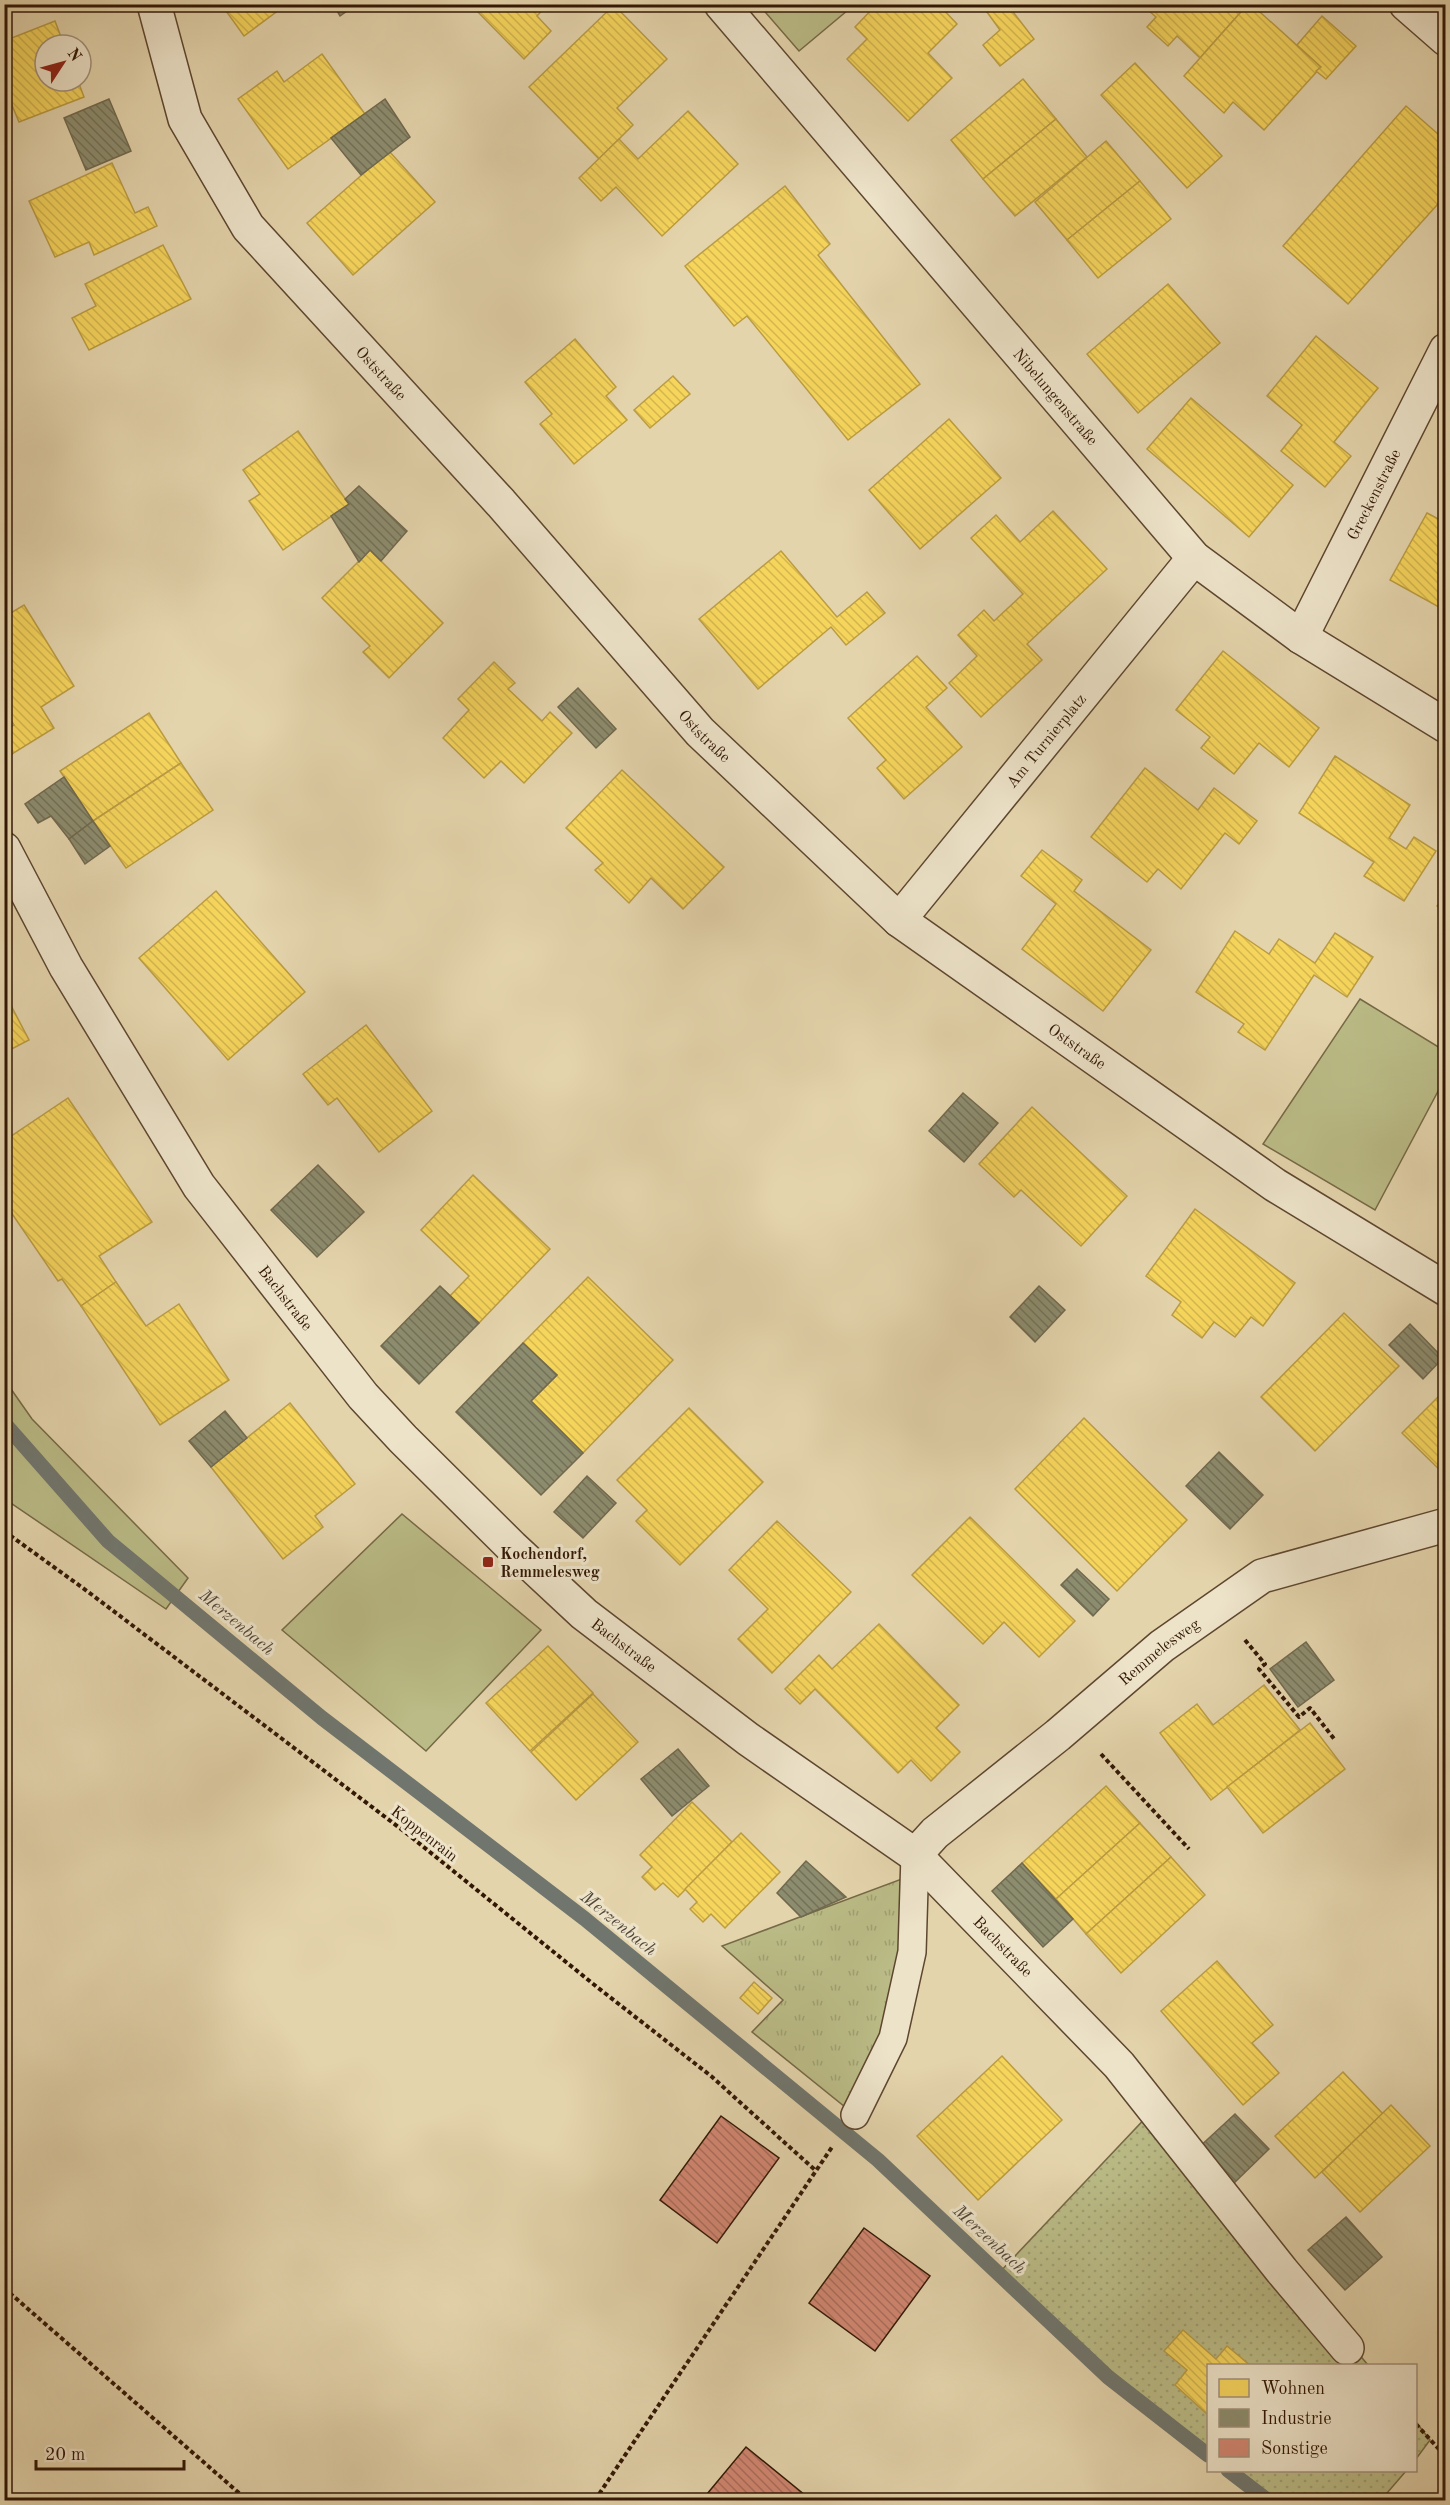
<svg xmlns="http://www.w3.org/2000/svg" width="1450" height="2505" viewBox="0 0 1450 2505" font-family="'Old Standard TT',serif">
<defs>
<pattern id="park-tufts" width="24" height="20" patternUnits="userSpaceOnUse" patternTransform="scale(1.5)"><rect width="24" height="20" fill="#babb86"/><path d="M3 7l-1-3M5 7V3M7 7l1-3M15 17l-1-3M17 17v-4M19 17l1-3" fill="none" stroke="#a0a072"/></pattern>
<pattern id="garden-dots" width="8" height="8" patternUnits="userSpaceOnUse" patternTransform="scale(1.5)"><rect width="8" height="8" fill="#babb86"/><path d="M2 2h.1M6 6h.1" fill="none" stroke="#a0a072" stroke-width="1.8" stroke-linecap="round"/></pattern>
<pattern id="homes-back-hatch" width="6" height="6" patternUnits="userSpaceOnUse" patternTransform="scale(1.5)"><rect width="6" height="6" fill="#f6d55c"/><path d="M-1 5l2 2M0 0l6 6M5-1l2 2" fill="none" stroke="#d3b64e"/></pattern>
<pattern id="industry-back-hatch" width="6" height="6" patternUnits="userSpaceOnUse" patternTransform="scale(1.5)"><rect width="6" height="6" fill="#8c8c6e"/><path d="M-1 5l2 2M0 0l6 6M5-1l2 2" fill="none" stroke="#737158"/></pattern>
<pattern id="building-back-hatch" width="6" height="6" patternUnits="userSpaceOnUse" patternTransform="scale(1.5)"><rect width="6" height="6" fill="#d28772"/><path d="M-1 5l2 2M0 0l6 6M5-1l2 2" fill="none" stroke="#ab6d5c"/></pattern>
</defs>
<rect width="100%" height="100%" fill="#e4d4ac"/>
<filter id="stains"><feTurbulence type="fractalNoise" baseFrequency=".00333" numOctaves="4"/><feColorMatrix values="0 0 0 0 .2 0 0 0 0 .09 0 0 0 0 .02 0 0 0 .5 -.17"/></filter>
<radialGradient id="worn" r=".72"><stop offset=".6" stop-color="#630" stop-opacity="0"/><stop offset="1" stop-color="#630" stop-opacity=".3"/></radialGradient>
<!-- grass -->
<g fill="#babb86" stroke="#766946" stroke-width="1.5">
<path d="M759,5H854L799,51Z"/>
<path d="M1360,999L1445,1051V1078L1375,1210L1263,1144Z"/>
<path d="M4,1379L32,1419L188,1578L166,1609L5,1499Z"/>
<path d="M402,1514L541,1630L426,1751L282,1630Z"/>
</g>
<!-- park -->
<path fill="url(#park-tufts)" stroke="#766946" stroke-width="1.5" d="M915,1874L912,1952L855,2115L752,2032L783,2000L722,1946Z"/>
<!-- garden -->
<g fill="url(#garden-dots)" stroke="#766946" stroke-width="1.5">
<path d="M1154,2109L1368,2365L1208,2366V2455L1108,2377L998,2274Z"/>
<path d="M1416,2422L1430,2440L1416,2459Z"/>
<path d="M1228,2471H1406L1381,2500H1267Z"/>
</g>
<!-- homes -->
<g fill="url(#homes-back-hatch)" stroke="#bb9c42" stroke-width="1.5">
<path d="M221,4H287L244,36Z"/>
<path d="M478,4H548L537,16L551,31L524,59L474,8Z"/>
<path d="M877,4H938L957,24L928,53L952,78L908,121L847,59L867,39L855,27Z"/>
<path d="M996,4H1007L1034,39L1000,66L983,45L1000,30L987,12Z"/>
<path d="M1141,4H1248L1200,58L1177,36L1168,46L1147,27L1156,17Z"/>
<path d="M1248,4H1251L1321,67L1264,130L1233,102L1224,113L1184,76Z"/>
<path d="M614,5L667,59L617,108L633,125L599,159L529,87Z"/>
<path d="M1322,16L1356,46L1326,79L1316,71L1321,67L1297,45Z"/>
<path d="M55,21L64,45H45V81H78L84,97L19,122L4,86V41Z"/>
<path d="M322,54L365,114L288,169L238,99L277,71L284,82Z"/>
<path d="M1135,63L1222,156L1187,188L1101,95Z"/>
<path d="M1023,79L1056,119L983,179L951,140Z"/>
<path d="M1406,106L1446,141V195L1348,304L1283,246Z"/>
<path d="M688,111L738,164L662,236L616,187L601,201L579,178L619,139L638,159Z"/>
<path d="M1056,119L1087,157L1015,216L983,179Z"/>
<path d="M1106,141L1140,181L1067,240L1035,202Z"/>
<path d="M389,151L435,202L353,275L307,223Z"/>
<path d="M112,163L135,213L148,207L157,226L94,255L89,242L55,257L29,201Z"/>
<path d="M1140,181L1171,219L1098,278L1067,240Z"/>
<path d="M785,186L830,244L818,255L920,384L848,440L747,316L734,326L685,266Z"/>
<path d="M163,245L191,299L89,350L72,318L96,306L85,284Z"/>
<path d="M1168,284L1220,343L1138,413L1087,354Z"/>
<path d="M1316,336L1378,388L1334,442L1351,456L1325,487L1281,451L1302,425L1267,396Z"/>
<path d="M575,339L616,387L606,396L627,420L574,464L540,424L552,414L525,382Z"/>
<path d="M673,376L690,394L650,428L634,410Z"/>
<path d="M1191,398L1293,485L1249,537L1147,449Z"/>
<path d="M949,419L1001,478L920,549L869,490Z"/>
<path d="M298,431L349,504L283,550L249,501L260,494L243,470Z"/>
<path d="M1446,504V523L1438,519Z"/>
<path d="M1053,511L1107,569L1027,644L1042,660L981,717L949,683L977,656L958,635L984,610L994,621L1023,594L971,538L996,515L1020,542Z"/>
<path d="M1427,513L1446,523V611L1390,580Z"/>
<path d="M370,550L443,623L389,678L363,652L370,646L322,598Z"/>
<path d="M781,551L837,617L867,592L885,613L846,645L831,627L758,689L699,619Z"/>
<path d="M24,605L74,686L41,707L54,728L4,759V731L14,725L4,709V617Z"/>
<path d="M1223,651L1319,728L1289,767L1259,743L1234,774L1201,748L1210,737L1176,710Z"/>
<path d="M917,656L947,688L926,707L962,747L904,799L877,768L886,760L848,718Z"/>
<path d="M494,662L515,683L508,689L542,721L550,712L572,733L524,783L501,761L484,778L443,738L469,710L458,699Z"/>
<path d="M149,713L181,763L93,821L60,771Z"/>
<path d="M1335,756L1410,805L1389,838L1406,849L1414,837L1436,851L1404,901L1364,876L1374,862L1299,813Z"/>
<path d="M181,763L213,810L126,868L93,821Z"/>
<path d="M1145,768L1198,810L1214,788L1257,821L1239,844L1225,833L1181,889L1158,869L1147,882L1091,837Z"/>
<path d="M622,770L724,867L683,909L651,878L629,903L595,870L603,863L566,828Z"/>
<path d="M1042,850L1082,880L1074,891L1151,950L1103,1011L1022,949L1056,904L1021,876Z"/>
<path d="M216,891L305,992L228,1060L139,958Z"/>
<path d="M1446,893V911L1437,906Z"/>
<path d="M1235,931L1269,954L1279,939L1315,963L1335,933L1373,957L1347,997L1314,975L1265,1050L1238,1032L1244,1024L1196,992Z"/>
<path d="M4,992L29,1040L4,1053Z"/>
<path d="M366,1025L432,1111L379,1152L337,1098L328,1105L303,1074Z"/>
<path d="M68,1098L152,1222L99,1256L116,1282L81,1306L62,1279L58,1281L4,1202V1141Z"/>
<path d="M1032,1107L1127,1196L1081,1246L1021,1190L1014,1197L979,1164Z"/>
<path d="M473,1175L550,1249L479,1323L450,1296L469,1276L421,1230Z"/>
<path d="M1195,1209L1295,1283L1263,1326L1251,1317L1235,1337L1214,1322L1202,1338L1172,1315L1181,1302L1146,1276Z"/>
<path d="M588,1277L673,1360L583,1453L531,1401L557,1375L523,1343Z"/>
<path d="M116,1282L146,1326L179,1304L229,1380L160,1425L81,1306Z"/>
<path d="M1344,1313L1399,1366L1315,1451L1261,1397Z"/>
<path d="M1446,1389V1476L1402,1433Z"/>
<path d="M290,1403L355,1484L315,1516L323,1527L283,1559L211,1467Z"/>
<path d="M689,1408L763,1482L680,1565L636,1521L647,1510L617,1480Z"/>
<path d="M1084,1418L1187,1520L1117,1591L1015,1489Z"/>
<path d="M970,1517L1075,1621L1039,1657L1004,1622L983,1644L912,1575Z"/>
<path d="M777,1521L851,1592L772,1673L738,1639L768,1609L729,1570Z"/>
<path d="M879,1624L959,1705L936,1728L960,1752L931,1781L911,1760L898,1773L815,1689L800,1704L785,1689L819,1655L832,1669Z"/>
<path d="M548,1646L593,1693L530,1751L486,1703Z"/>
<path d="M1264,1685L1300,1730L1211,1800L1160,1733L1197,1704L1213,1725Z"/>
<path d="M593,1694L638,1742L576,1800L531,1752Z"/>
<path d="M1310,1723L1345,1769L1263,1833L1227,1787Z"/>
<path d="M1106,1786L1140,1823L1056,1899L1022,1863Z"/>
<path d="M692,1802L732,1842L678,1897L663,1883L655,1890L642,1877L652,1867L640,1855Z"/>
<path d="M1140,1823L1171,1857L1086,1934L1056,1899Z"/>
<path d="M741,1833L780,1872L725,1928L711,1914L703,1922L690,1909L697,1902L685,1889Z"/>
<path d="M1171,1857L1205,1895L1121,1973L1086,1934Z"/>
<path d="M1217,1961L1273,2025L1252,2043L1279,2073L1243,2105L1161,2011Z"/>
<path d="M754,1982L772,1998L758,2014L740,1998Z"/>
<path d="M1002,2056L1062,2120L978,2200L917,2136Z"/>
<path d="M1343,2072L1383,2114L1315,2178L1275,2136Z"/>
<path d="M1391,2105L1430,2146L1360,2212L1322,2172Z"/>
<path d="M1183,2330L1216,2359L1227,2346L1251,2366H1208V2415L1175,2385L1187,2370L1164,2351Z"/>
</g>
<!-- industry -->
<g fill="url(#industry-back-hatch)" stroke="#71694e" stroke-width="1.5">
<path d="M333,4H357L340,16Z"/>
<path d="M109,99L131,151L86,170L64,118Z"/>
<path d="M385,99L410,137L361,175L331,138Z"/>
<path d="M359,486L407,531L381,561L370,550L359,562L331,516L349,504L345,499Z"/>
<path d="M578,688L616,729L596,748L558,707Z"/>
<path d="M64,777L93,821L69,839L51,816L38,823L25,804Z"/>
<path d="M93,821L110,846L85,864L69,839Z"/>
<path d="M963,1093L998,1123L964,1162L929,1131Z"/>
<path d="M318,1165L364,1212L317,1257L271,1210Z"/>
<path d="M440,1286L479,1323L419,1384L381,1346Z"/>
<path d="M1039,1286L1065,1310L1035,1342L1010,1317Z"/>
<path d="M1410,1324L1443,1358L1423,1379L1389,1345Z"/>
<path d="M523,1343L557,1375L531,1401L583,1453L541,1495L456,1412Z"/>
<path d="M225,1411L247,1438L211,1467L189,1441Z"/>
<path d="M1219,1452L1263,1495L1230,1529L1186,1486Z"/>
<path d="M587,1476L616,1503L583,1538L554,1512Z"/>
<path d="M1077,1569L1109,1599L1093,1616L1061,1585Z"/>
<path d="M1306,1642L1334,1680L1298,1707L1270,1669Z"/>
<path d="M678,1749L709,1786L672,1816L641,1779Z"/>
<path d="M806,1861L846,1897L801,1917L777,1893Z"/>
<path d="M1022,1863L1073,1919L1043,1947L992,1891Z"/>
<path d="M1235,2114L1269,2149L1231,2186L1196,2150Z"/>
<path d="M1346,2217L1382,2257L1345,2290L1308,2250Z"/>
</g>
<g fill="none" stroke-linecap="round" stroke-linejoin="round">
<!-- stream -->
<g stroke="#70766e" stroke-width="15">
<path d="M4,1423L108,1541L322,1718L585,1919L878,2160L1108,2377L1208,2455"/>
<path d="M1228,2470L1267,2500"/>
</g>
</g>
<!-- building -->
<g fill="url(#building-back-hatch)" stroke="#321705" stroke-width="1.5">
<path d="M721,2116L779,2158L717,2243L660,2200Z"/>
<path d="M864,2228L930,2276L875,2351L809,2303Z"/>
<path d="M746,2447L811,2500H702Z"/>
</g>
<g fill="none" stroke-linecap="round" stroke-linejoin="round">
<defs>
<path id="lane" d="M855,2115L893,2038L912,1952L915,1855"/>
<g id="street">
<path id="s1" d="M154,4L185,119L248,227L501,503L700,732L899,920L1275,1185L1446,1289"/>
<path id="s2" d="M721,4L1194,558L1301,637L1446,726"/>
<path d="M1406,4L1446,39"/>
<path id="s3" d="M1301,637L1446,350"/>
<path id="s4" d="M4,849L66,967L199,1186L363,1396L403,1439L512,1547L584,1614L748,1739L915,1855L1119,2065L1282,2271L1347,2348"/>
<path id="s5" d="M899,920L1194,558"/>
<path id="s6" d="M915,1855L935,1833L1058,1735L1162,1646L1262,1576L1446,1525"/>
</g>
</defs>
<!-- lane casing -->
<use href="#lane" stroke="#5e462f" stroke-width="30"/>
<!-- street casing -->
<use href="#street" stroke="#5e462f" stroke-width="36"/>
<!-- path -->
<g stroke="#321705" stroke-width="4" stroke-dasharray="4.5 3" stroke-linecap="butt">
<path d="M4,1531L87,1591L405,1832L597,1987L711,2076L815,2170"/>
<path d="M1245,1640L1265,1664L1259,1669L1299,1717L1310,1708L1335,1740"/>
<path d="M1101,1754L1189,1849"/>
<path d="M4,2288L247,2500"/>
<path d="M1416,2424L1446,2457"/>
<path d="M595,2500L832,2147"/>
</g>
<!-- lane -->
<use href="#lane" stroke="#ede3c9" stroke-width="27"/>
<!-- street -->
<use href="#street" stroke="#ede3c9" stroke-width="33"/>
</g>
<!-- markers -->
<rect fill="#8f2418" stroke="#ede3c9" stroke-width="2" x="482" y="1556" width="12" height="12" rx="3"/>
<g text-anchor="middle" stroke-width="6" stroke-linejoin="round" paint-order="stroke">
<!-- street labels -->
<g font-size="16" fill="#321705" stroke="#ede3c9">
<text dy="6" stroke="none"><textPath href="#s1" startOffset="442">Oststraße</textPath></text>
<text dy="6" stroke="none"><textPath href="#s2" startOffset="516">Nibelungenstraße</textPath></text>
<text dy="6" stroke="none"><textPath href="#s3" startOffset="160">Greckenstraße</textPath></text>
<text dy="6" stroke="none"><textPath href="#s1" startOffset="928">Oststraße</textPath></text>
<text dy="6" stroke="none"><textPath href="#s5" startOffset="232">Am Turnierplatz</textPath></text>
<text dy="6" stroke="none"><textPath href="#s1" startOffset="1414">Oststraße</textPath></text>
<text dy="6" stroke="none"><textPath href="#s4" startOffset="531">Bachstraße</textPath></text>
<text dy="6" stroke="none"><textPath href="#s4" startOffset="1017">Bachstraße</textPath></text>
<text dy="6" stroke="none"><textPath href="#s6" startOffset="318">Remmelesweg</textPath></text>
<text transform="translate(425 1833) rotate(38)" y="6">Koppenrain</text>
<text dy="6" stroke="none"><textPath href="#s4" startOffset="1503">Bachstraße</textPath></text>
</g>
<!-- poi labels -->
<g font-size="16" font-weight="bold" fill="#321705" stroke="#ede3c9" text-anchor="start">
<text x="500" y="1559">Kochendorf,<tspan x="500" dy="18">Remmelesweg</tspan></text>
</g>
<!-- water labels -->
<g font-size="18" font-style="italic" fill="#51473a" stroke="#ede3c9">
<text transform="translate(237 1622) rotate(40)" y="6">Merzenbach</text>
<text transform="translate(619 1923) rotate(39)" y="6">Merzenbach</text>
<text transform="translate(990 2239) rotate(43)" y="6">Merzenbach</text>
</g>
</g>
<!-- margin -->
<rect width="1450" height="2505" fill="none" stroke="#e4d4ac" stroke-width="24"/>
<rect x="6" y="6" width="1438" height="2493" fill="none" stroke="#321705" stroke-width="3"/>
<rect x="12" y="12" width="1426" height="2481" fill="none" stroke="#321705" stroke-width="1.5"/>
<!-- legend -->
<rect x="1207" y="2364" width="210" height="108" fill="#ede3c9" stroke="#a2917b" stroke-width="1.5"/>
<rect x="1219" y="2379" width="30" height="18" fill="#f6d55c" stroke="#a2917b" stroke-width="1.5"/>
<text x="1261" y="2394" font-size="18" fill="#321705">Wohnen</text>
<rect x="1219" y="2409" width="30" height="18" fill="#8c8c6e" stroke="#a2917b" stroke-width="1.5"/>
<text x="1261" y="2424" font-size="18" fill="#321705">Industrie</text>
<rect x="1219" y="2439" width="30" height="18" fill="#d28772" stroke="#a2917b" stroke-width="1.5"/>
<text x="1261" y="2454" font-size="18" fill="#321705">Sonstige</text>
<!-- north arrow -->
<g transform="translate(63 63) rotate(54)"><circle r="28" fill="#ede3c9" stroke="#a2917b" stroke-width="1.5"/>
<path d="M0-4.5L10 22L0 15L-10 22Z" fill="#8f2418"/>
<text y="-9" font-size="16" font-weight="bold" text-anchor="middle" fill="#321705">N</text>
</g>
<!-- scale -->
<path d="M36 2460v9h148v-9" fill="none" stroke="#321705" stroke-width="3"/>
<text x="45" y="2460" font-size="18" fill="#321705" stroke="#ede3c9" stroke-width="4.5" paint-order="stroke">20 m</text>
<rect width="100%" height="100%" filter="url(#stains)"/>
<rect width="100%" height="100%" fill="url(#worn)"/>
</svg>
